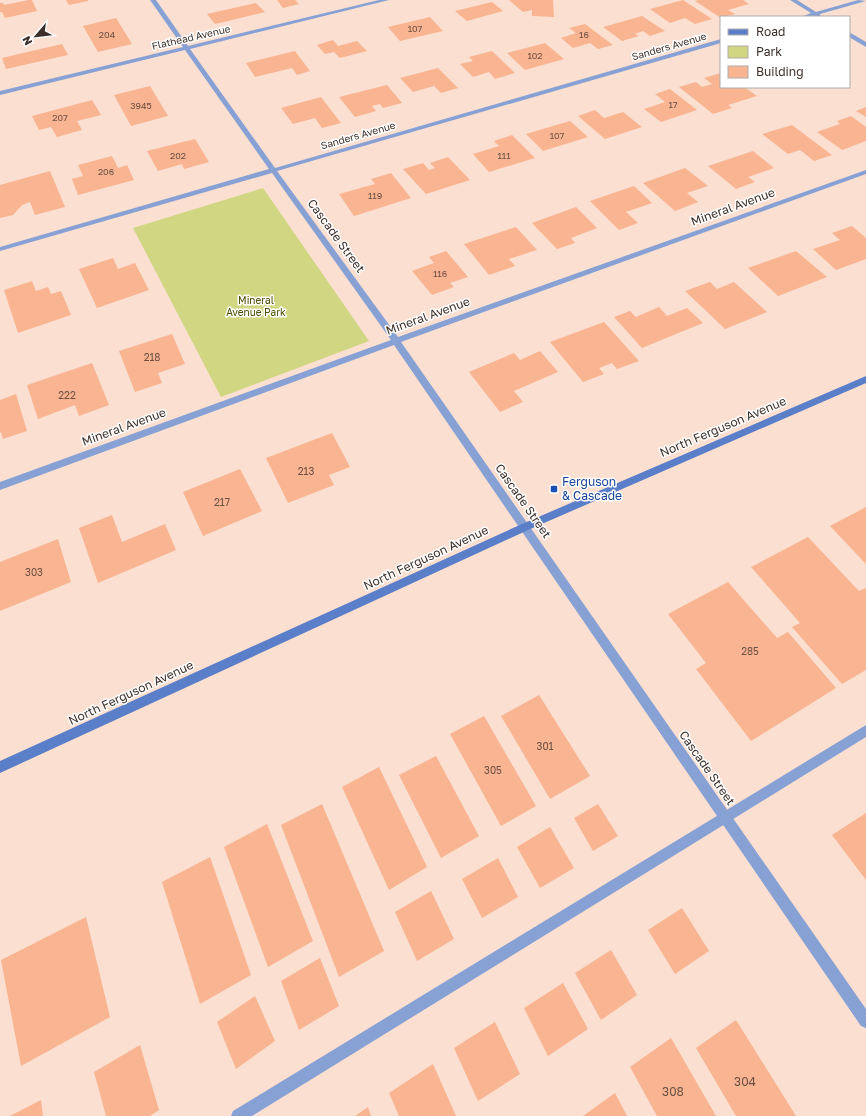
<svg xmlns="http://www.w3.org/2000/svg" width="866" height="1116" viewBox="0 0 866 1116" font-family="'Golos Text',sans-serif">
<rect width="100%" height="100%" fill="#fbdfd1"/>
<!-- green -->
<path fill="#d0d681" d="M263,188L369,341L221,397L133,228Z"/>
<!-- building -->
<g fill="#f9b491">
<path d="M29,0H32L37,11L5,18L2,12H0V3H3L4,5Z"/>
<path d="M66,0H88V1L69,5Z"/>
<path d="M277,0H295L299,4L283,8Z"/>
<path d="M509,0H553L554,17L532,16V10L523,12Z"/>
<path d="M683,0L712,19L695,24L685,18L670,23L650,9Z"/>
<path d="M698,0H743L749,4L728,10L735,14L721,18L695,1Z"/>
<path d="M492,2L503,11L467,21L455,11Z"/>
<path d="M256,3L265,12L215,24L207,14Z"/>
<path d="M642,16L665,31L650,36L643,31L635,34L639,36L622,41L603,27Z"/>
<path d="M430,17L443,31L400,41L388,27Z"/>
<path d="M116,18L132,44L98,52L83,26Z"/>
<path d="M585,24L613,45L598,49L590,43L573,48L561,38L576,33L569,28Z"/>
<path d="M333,40L338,46L357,41L367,51L340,58L334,52L325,54L317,45Z"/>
<path d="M545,43L564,59L525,70L507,53Z"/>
<path d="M62,44L68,55L6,69L2,58Z"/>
<path d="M295,51L310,71L297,75L292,68L255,77L246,63Z"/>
<path d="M492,51L515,73L495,79L489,72L473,77L460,64L473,61L469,57Z"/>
<path d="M438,68L458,88L441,93L434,86L413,92L400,78Z"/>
<path d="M721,73V87H744L757,96L728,105L732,108L713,114L679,87L696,82L702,87L712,84L704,78Z"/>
<path d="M387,85L402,103L383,108L380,104L372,106L376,111L355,117L339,97Z"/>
<path d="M150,86L168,116L131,126L114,95Z"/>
<path d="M670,89L697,110L661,122L644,109L665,102L655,94Z"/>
<path d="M321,97L341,123L322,128L315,118L293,124L281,108Z"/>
<path d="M92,100L101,115L77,121L82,130L57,137L51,127L39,130L32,116Z"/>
<path d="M866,107V117L856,111Z"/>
<path d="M595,110L604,118L623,112L642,127L605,139L578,116Z"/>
<path d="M851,116L866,127V141L842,150L817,132L840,124L837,121Z"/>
<path d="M570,121L588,137L543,151L526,134Z"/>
<path d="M792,125L832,155L814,161L800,150L788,154L762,134Z"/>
<path d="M512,135L535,158L489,172L473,154L499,146L494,141Z"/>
<path d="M195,139L209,162L184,169L182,164L158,171L147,151Z"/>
<path d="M753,151L774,168L748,177L755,182L736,189L708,166Z"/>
<path d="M112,156L118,168L127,165L134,180L78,195L72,179L83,176L78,165Z"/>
<path d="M448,157L470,180L426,194L403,169L423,163L429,170L435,168L430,163Z"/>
<path d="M685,168L708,186L687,193L698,202L675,211L643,183Z"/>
<path d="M50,171L65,207L35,215L30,202L22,205L13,215L0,218V185Z"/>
<path d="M391,173L411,198L354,216L339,194L375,184L371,179Z"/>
<path d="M634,186L652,203L626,212L638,223L619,230L590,201Z"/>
<path d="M576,207L597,228L571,238L575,243L557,249L532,223Z"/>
<path d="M852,226L866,238V259L836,270L813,249L840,240L832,233Z"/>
<path d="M516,227L537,250L509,259L515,266L489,275L464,244Z"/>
<path d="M446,251L468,277L450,283L454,287L432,295L412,271L434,263L429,257Z"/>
<path d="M796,251L827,277L778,296L748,268Z"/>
<path d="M113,258L118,269L135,263L149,290L97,308L79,269Z"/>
<path d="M32,281L36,291L48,287L51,294L61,291L71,315L18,333L4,290Z"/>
<path d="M710,282L717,289L734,282L767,312L725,329L685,291Z"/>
<path d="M659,307L667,316L687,308L703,323L642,348L614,317L630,311L636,317Z"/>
<path d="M604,322L639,361L617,369L612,363L599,368L604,374L583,382L550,342Z"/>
<path d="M172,334L185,364L158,373L162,383L135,392L119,351Z"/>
<path d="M540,351L558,372L514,391L523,402L500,412L469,372L514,353L520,360Z"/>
<path d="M92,363L109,405L79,416L75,405L38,419L27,385Z"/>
<path d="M16,394L27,431L3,439L1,432L0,433V400Z"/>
<path d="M332,433L350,467L329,475L334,485L288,503L266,458Z"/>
<path d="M240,469L262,511L203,536L183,492Z"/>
<path d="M866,507V564L830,526Z"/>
<path d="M112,515L122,542L165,524L176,550L98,583L79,528Z"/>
<path d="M808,537L859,591L866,588V670L842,684L792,627L800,623L751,567Z"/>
<path d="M58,539L71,582L0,611V562Z"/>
<path d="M728,582L777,638L788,632L836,688L751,741L696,669L706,663L668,614Z"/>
<path d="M539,695L590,776L550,799L501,716Z"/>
<path d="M484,716L536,806L501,826L450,734Z"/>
<path d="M436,756L479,836L441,858L399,775Z"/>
<path d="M379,767L427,867L389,890L342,787Z"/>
<path d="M322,804L384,951L339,977L281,825Z"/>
<path d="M598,804L618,836L593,851L574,818Z"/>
<path d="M866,813V880L832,835Z"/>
<path d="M267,824L313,941L268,967L224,847Z"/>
<path d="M550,827L574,868L540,888L517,847Z"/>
<path d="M210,857L251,975L200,1004L162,882Z"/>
<path d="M498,858L518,897L482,918L462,879Z"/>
<path d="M431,891L454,939L417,961L395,912Z"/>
<path d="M682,908L709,951L675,974L648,930Z"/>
<path d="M86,917L110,1017L21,1066L1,960Z"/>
<path d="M611,950L637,995L601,1020L575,973Z"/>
<path d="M320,958L339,1006L299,1030L281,981Z"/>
<path d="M563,983L588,1029L548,1056L524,1008Z"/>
<path d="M255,996L275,1041L236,1069L217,1022Z"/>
<path d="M736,1020L796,1116H736L696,1048Z"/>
<path d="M495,1022L520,1074L478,1101L454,1048Z"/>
<path d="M671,1038L716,1116H657L630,1067Z"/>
<path d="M140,1045L159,1110L150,1116H106L94,1072Z"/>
<path d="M433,1064L456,1116H399L389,1093Z"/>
<path d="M615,1093L627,1116H583Z"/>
<path d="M41,1100L43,1116H10Z"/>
<path d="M368,1107L371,1116H355Z"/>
</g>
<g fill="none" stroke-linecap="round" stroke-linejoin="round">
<!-- lane -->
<path fill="#88a1d4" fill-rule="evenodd" d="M866,725V737L252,1116H231L233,1111Z"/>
<!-- street -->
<g fill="#88a1d4" fill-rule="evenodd">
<path d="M150,0H156L188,46L379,0H389L190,49L275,168L721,39V43L277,171L398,337L866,170V174L401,342L866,1009V1028L861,1026L394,345L0,490V482L391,340L272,173L0,251V247L269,169L185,50L0,95V91L183,47Z"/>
<path d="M790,0H797L816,12L858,0L866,1L820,14L821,17L815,16L801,17L811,13Z"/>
<path d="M849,32L866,42V47L849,37Z"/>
</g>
<!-- secondary -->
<path fill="#5a7ec8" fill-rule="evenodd" d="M866,376V383L528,530L0,773V761L522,524Z"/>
</g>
<!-- markers -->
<rect fill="#1a4fb4" stroke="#fff" stroke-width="1.5" x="550" y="485" width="8" height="8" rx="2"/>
<g text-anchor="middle" stroke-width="3" stroke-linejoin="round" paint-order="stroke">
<!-- far-number labels -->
<g font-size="9" fill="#6c5043">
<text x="415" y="32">107</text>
<text x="107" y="38">204</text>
<text x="584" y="38">16</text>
<text x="535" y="59">102</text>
<text x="673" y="108">17</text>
<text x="141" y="109">3945</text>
<text x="60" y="121">207</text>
<text x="557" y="139">107</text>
<text x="178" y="159">202</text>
<text x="504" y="159">111</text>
<text x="106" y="175">206</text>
<text x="375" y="199">119</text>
<text x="440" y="277">116</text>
</g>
<!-- far-street labels -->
<g font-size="10" fill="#3d2f29" stroke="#fff">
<text transform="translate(191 37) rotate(-13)" y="4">Flathead Avenue</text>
<text transform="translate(669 46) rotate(-16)" y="4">Sanders Avenue</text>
<text transform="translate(358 135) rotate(-16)" y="4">Sanders Avenue</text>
</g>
<!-- far-park labels -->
<g font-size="10" fill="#494c01" stroke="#fff">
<text x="256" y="304">Mineral<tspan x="256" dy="12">Avenue Park</tspan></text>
</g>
<!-- number labels -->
<g font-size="10" fill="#6c5043">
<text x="152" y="361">218</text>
<text x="67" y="399">222</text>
<text x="306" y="475">213</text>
<text x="222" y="506">217</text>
<text x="34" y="576">303</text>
<text x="750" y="655">285</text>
<text x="545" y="750">301</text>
<text x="493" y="774">305</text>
</g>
<!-- street labels -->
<g font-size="12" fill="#3d2f29" stroke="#fff">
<text transform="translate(733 207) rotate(-20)" y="4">Mineral Avenue</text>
<text transform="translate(336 236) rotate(54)" y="4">Cascade Street</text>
<text transform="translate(428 316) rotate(-20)" y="4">Mineral Avenue</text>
<text transform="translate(124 427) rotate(-20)" y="4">Mineral Avenue</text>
<text transform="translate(723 427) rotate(-23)" y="4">North Ferguson Avenue</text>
<text transform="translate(523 501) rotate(55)" y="4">Cascade Street</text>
<text transform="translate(426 558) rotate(-25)" y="4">North Ferguson Avenue</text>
<text transform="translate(131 693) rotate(-25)" y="4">North Ferguson Avenue</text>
<text transform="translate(707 768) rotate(55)" y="4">Cascade Street</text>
</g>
<!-- transit labels -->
<g font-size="12" fill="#164399" stroke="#fff" text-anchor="start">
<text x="562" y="486">Ferguson<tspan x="562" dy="14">&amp; Cascade</tspan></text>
</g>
<!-- near-number labels -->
<g font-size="12" fill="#6c5043">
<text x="745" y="1086">304</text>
<text x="673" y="1096">308</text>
</g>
</g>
<!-- legend -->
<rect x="720" y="16" width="130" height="72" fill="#ffffff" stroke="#b1aca9"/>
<rect x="728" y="29" width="20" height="6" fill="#5a7ec8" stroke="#b1aca9"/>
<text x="756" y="36" font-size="12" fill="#3d2f29">Road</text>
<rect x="728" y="46" width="20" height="12" fill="#d0d681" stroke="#b1aca9"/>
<text x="756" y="56" font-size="12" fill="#3d2f29">Park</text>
<rect x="728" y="66" width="20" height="12" fill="#f9b491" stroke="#b1aca9"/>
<text x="756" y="76" font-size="12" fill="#3d2f29">Building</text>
<!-- north arrow -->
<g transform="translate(36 36) rotate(242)" stroke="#ffffff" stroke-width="3" paint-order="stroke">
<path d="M0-3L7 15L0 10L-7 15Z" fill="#3d2f29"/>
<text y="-6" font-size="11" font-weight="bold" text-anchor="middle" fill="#3d2f29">N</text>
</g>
</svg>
